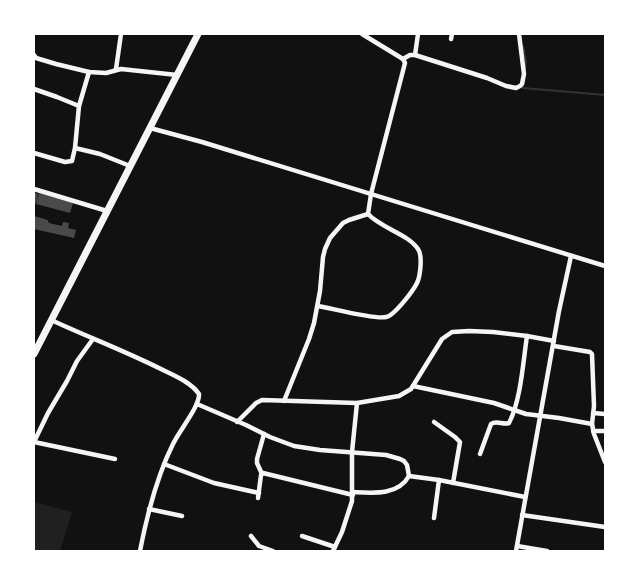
<svg xmlns="http://www.w3.org/2000/svg" width="639" height="585" viewBox="0 0 639 585" font-family="Barlow,sans-serif">
<rect width="100%" height="100%" fill="#111"/>
<!-- green -->
<path fill="#202020" d="M34,502L72,512L60,551H34Z"/>
<g fill="none" stroke-linecap="round" stroke-linejoin="round">
<!-- stream -->
<g stroke="#333" stroke-width="2">
<path d="M523,46L526,62L525,69"/>
<path d="M523,86V88L605,95"/>
</g>
</g>
<!-- building -->
<g fill="#4a4a4a">
<path d="M34,192L38,194L36,203H34Z"/>
<path d="M39,193L73,203L70,213L36,204Z"/>
<path d="M34,216L48,220V221L49,223L62,226L63,222L69,223L68,228L76,230L74,238L34,229Z"/>
</g>
<g fill="none" stroke-linecap="round" stroke-linejoin="round">
<!-- minor -->
<g stroke="#f5f5f5" stroke-width="4.5">
<path d="M362,34L403,59L405,63L371,194L368,214"/>
<path d="M451,39L452,34"/>
<path d="M34,55L36,58L56,64L89,72L106,73L121,69L177,75"/>
<path d="M415,55L418,34"/>
<path d="M403,59L410,55H415L487,78L506,86L516,88L520,86L522,84L524,74L519,34"/>
<path d="M116,69L121,34"/>
<path d="M34,89L57,97L79,106"/>
<path d="M150,128L202,142L605,266"/>
<path d="M75,148L100,154L130,166"/>
<path d="M34,153L65,162L72,161L75,148L79,106L89,72"/>
<path d="M34,189L107,211"/>
<path d="M318,306C331,308 375,320 386,317C394,316 413,291 417,283C420,277 423,256 418,249C408,234 381,228 368,214"/>
<path d="M51,320C88,337 125,351 161,369C173,375 191,382 199,394C200,406 179,431 173,444C156,478 147,515 140,551"/>
<path d="M93,339L77,361L67,381L48,413L34,442L115,459"/>
<path d="M554,346L590,352L592,354L594,406L592,424L594,434L605,462"/>
<path d="M413,386L494,403L526,414L559,418L592,424"/>
<path d="M284,401L309,339L314,323L320,291L323,257L325,249L330,238L343,223L349,220L368,214"/>
<path d="M197,404L246,425L270,437L294,446L320,450L373,454L386,455L400,459L404,461L407,465L409,476C398,496 372,493 353,492"/>
<path d="M593,413L605,414"/>
<path d="M237,422L256,403L262,400L357,403L399,396L411,389L442,339L452,332L469,331L493,332L527,336L554,341"/>
<path d="M434,422L455,437L460,442L453,483"/>
<path d="M593,431H605"/>
<path d="M480,454L491,424C496,420 503,425 509,423C521,400 523,362 527,336"/>
<path d="M164,464L214,483L259,493"/>
<path d="M262,474L257,463V459L264,434"/>
<path d="M409,476L439,480L525,497"/>
<path d="M258,498L261,475L263,473L353,495"/>
<path d="M149,509L182,516"/>
<path d="M522,515L605,527"/>
<path d="M434,518L439,480"/>
<path d="M251,536L259,546L273,551"/>
<path d="M302,536L335,547"/>
<path d="M517,546L547,551"/>
<path d="M333,551L342,532L352,501V452L357,403"/>
<path d="M516,551L559,311L571,256"/>
</g>
<!-- primary -->
<path stroke="#f5f5f5" stroke-width="7" d="M34,354L198,34"/>
</g>
<!-- border -->
<rect width="639" height="585" fill="none" stroke="#ffffff" stroke-width="70"/>
</svg>
